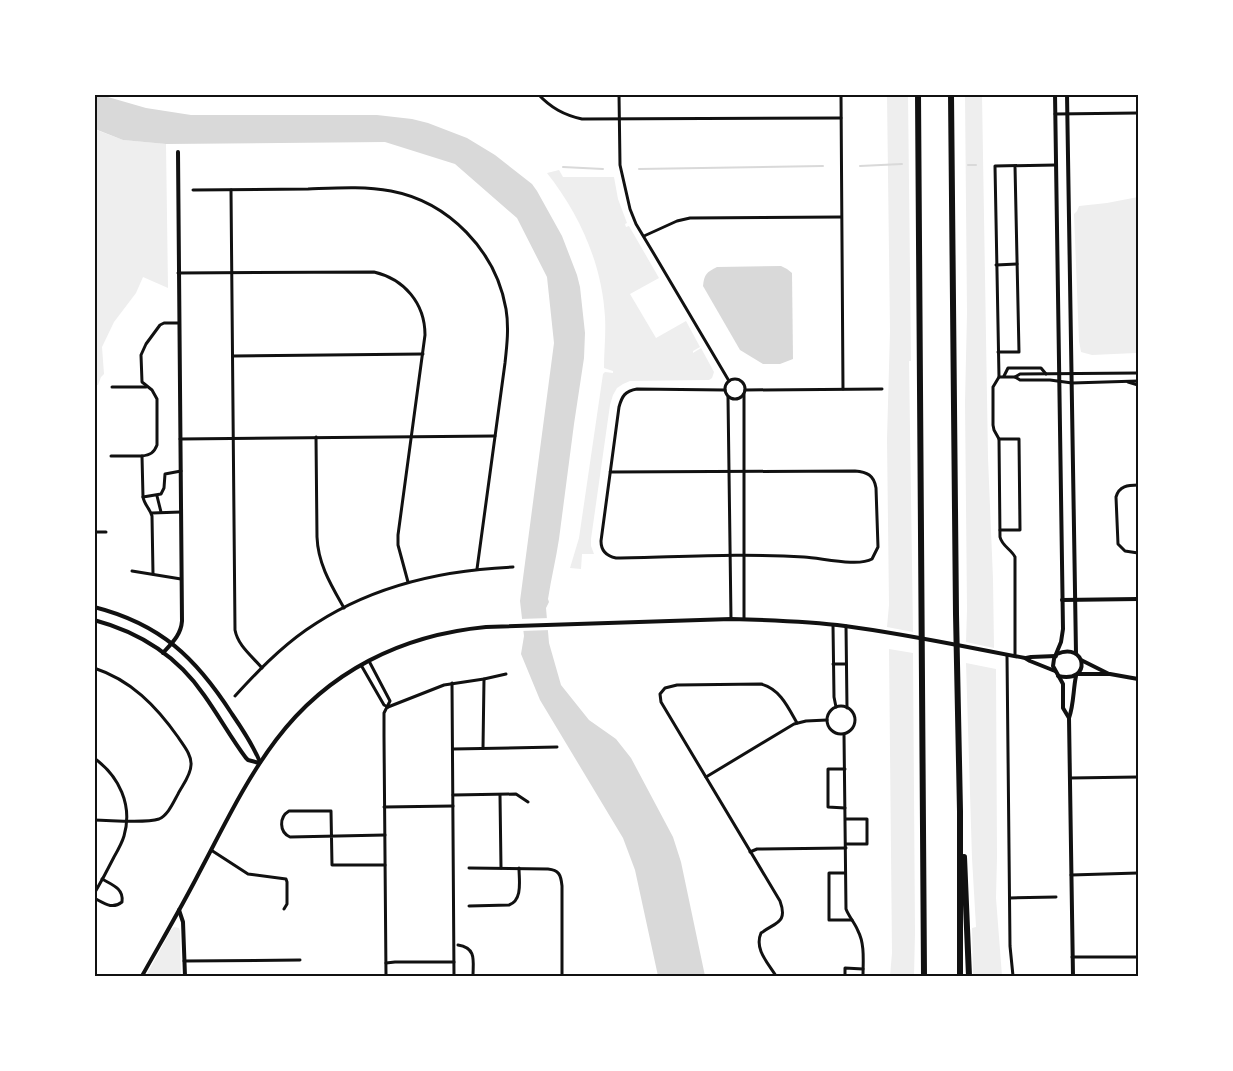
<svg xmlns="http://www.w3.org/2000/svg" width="1233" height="1071" viewBox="0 0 1233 1071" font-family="Bitter,serif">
<rect width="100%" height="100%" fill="#fff"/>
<!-- green -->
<g fill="#eee">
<path d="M887,95H908L911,361H909L913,632L887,627L889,605L887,439L890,331Z"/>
<path d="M965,95H982L988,458L993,579L994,648L966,642L967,610L965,402L967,313Z"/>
<path d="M94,129L123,140L166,144L168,288L143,277L136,293L114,322L102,347L104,374L101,377L98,385H94Z"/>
<path d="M559,170L563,177H614L618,199L627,223L625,224L626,227L629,226L659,278L630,294L656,338L686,321L700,347L693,351V353L701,348L714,372L712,378L709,380L630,381L623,384L617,388L613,395L610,405L591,539V546L594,554H582L581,569L570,568L579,538L603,374L605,372L613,373V371L604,368C604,351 606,334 605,317C602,264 580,215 547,173Z"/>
<path d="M1138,197V356L1136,353L1092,355L1081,352L1079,341L1074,214L1077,211L1079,206L1107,203Z"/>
<path d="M889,649L913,653L915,933L914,976H890L892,953Z"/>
<path d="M966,663L996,669L997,857L996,898L1002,976H973L972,928L976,927L972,858Z"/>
<path d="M174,927L179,928L180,931L181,976H146L171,930Z"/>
</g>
<!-- water -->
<g fill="#d9d9d9">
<path d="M94,95H101L146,108L191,115H377L412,119L428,123L467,138L495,155L532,184L537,191L562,236L577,275L580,287L585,333L584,358L574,424L559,539C556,559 551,579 548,599L549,602L546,608L549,643L561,685L589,720L616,739L631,758L673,837L681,862L705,976H658L635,870L623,838L540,700L521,654L524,636L520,601L554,343L547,277L517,218L455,164L385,142L166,144L123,140L95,129Z"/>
<path d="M781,266L787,269L792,273L793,359L780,364H763L740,350L703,286C704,274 707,272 717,267Z"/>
</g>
<!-- pier -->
<path fill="#fff" d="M550,618L551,630L520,631L519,619Z"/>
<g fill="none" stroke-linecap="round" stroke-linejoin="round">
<!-- stream -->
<g stroke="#d9d9d9" stroke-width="2">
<path d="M968,165H976"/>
<path d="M860,166L902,164"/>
<path d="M563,167L603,169"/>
<path d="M639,169L823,166"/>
</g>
<!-- minor -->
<g stroke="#111" stroke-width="3">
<path d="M538,94C551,108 564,115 582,119L841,118"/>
<path d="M619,94L620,165L630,209L636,224L654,254L729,381"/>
<path d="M841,94L843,389"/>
<path d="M1055,114L1138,113"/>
<path d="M193,190C232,190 270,189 308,189C336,188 364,186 391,191C449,202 496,251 506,309C509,327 507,345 505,363L477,569"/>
<path d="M231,190L235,630C238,646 252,656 262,668"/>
<path d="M644,236L677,221L690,218L841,217"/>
<path d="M996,265L1017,264"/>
<path d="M178,273L374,272C404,279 425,303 425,335L398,535V545L408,582"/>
<path d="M998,352H1019L1015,166"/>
<path d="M233,356L423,354"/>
<path d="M1004,376L1008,368H1041L1046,374"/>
<path d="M999,377H1015L1020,374L1138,373"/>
<path d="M1015,377L1020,380H1050L1072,383L1138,381"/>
<circle cx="735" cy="389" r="10"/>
<path d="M1128,382L1138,385"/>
<path d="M112,387H146"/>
<path d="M745,390L882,389"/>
<path d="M728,397L731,619"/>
<path d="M316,437L317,537C318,564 331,585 344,608"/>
<path d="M180,439L495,436"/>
<path d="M999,439H1019L1020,530H1000"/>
<path d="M111,456H142"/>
<path d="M610,472L855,471C867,472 874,475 876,488L878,547L872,559C858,567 822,558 804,557C741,553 679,557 616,558C606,556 601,550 601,541L619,407C622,396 625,391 637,389L725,390"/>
<path d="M1138,485C1128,485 1119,486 1116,497L1118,544L1125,551L1138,553"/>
<path d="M157,496L161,512"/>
<path d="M143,497L161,494L164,488L165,474L181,471"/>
<path d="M152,513L181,512"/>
<path d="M94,532H106"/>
<path d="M132,571L181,579"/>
<path d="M153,574L152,516C150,509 144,504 143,497L142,456C150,455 154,453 157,445V399L152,390L142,382L141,355L146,344L160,325L164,323H179"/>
<path d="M744,619V394"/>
<path d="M833,625L834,697L836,707"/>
<path d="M846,626L847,708"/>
<path d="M1007,655L1010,946L1013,976"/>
<path d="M1015,656V557C1011,549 1002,546 1000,537L999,439L994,430L993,425V387L999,377L995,166L1056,165"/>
<path d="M369,661L390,701L384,713V736L386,976"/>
<path d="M833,664H846"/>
<path d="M361,665L384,705L388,707"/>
<path d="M94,668C131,680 156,706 178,737C183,745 192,755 191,765C191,775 182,786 178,794C173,803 168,815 159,819C144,824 111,820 94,820"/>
<path d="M452,683L454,976"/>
<path d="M235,696C257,672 279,649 306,630C367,587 439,570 513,567"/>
<circle cx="841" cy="720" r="14"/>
<path d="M388,707L444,685L484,679L506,674"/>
<path d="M844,734L846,909C849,917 855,923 858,931C865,944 863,962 863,976"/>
<path d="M483,748L484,679"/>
<path d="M453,749L557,747"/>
<path d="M94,758C119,776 133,805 124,836C122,843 118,850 114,857C108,869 101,882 94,894"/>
<path d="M845,769H828V807L845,808"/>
<path d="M706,777L794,724L806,721L827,720"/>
<path d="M1070,778L1138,777"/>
<path d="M453,795L516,794L528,802"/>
<path d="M500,795L501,868"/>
<path d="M384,807L453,806"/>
<path d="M385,835L290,837C279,832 279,817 289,811H331L332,865H385"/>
<path d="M846,844H867V819H846"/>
<path d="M211,850L248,874L286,879L287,882V904L284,909"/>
<path d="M750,852L757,849L846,848"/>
<path d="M469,868L548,869C559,870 561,875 562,886V976"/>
<path d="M845,873H829V920H852"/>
<path d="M1071,875L1138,873"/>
<path d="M94,898C104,903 112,910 122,902C124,889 113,885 102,879"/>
<path d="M1010,898L1056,897"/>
<path d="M469,906L509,905C523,900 519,880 519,868"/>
<path d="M458,945C477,948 473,961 473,976"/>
<path d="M1072,957H1138"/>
<path d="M184,961L300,960"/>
<path d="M386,963L395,962H454"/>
<path d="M776,976C768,963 754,949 761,933C776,922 788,923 780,901L661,702L660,694L665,688L677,685L761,684C780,689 788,707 797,723"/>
<path d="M845,976V968L863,969"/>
</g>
<!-- tertiary -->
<g stroke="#111" stroke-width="4">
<path d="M1055,94L1063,629L1061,642L1054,659L1053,666L1063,684V708L1069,718"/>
<path d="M1067,94L1076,653"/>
<path d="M1062,600L1138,599"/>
<path d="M94,607C161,624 196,658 232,714C243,730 253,745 260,762"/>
<path d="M94,620C139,632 178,657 204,695C219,716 231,738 246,758L248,760L259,763"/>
<path d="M163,653C172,643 181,635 182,621L178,152"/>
<path d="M1057,654C1086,641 1093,684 1058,676"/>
<path d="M1026,658L1031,657L1056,656"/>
<path d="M1081,660L1109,674"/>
<path d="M1078,674H1110L1138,679"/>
<path d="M179,910L183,922L185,976"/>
<path d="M142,976C161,942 181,908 199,873C223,828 245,781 276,740C328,671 402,635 486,627L731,619C769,620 807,621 845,626C906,634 966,647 1025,658L1030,661L1055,671"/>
<path d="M1073,976L1069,718C1074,704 1073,690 1076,676"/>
</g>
<!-- motorway -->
<g stroke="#111" stroke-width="6">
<path d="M918,94L924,976"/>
<path d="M951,94L956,614L960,811V976"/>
<path d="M964,857L969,976"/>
</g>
</g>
<!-- border -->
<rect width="1233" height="1071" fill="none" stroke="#ffffff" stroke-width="192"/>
<rect x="96" y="96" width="1041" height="879" fill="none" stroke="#111" stroke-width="2"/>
</svg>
